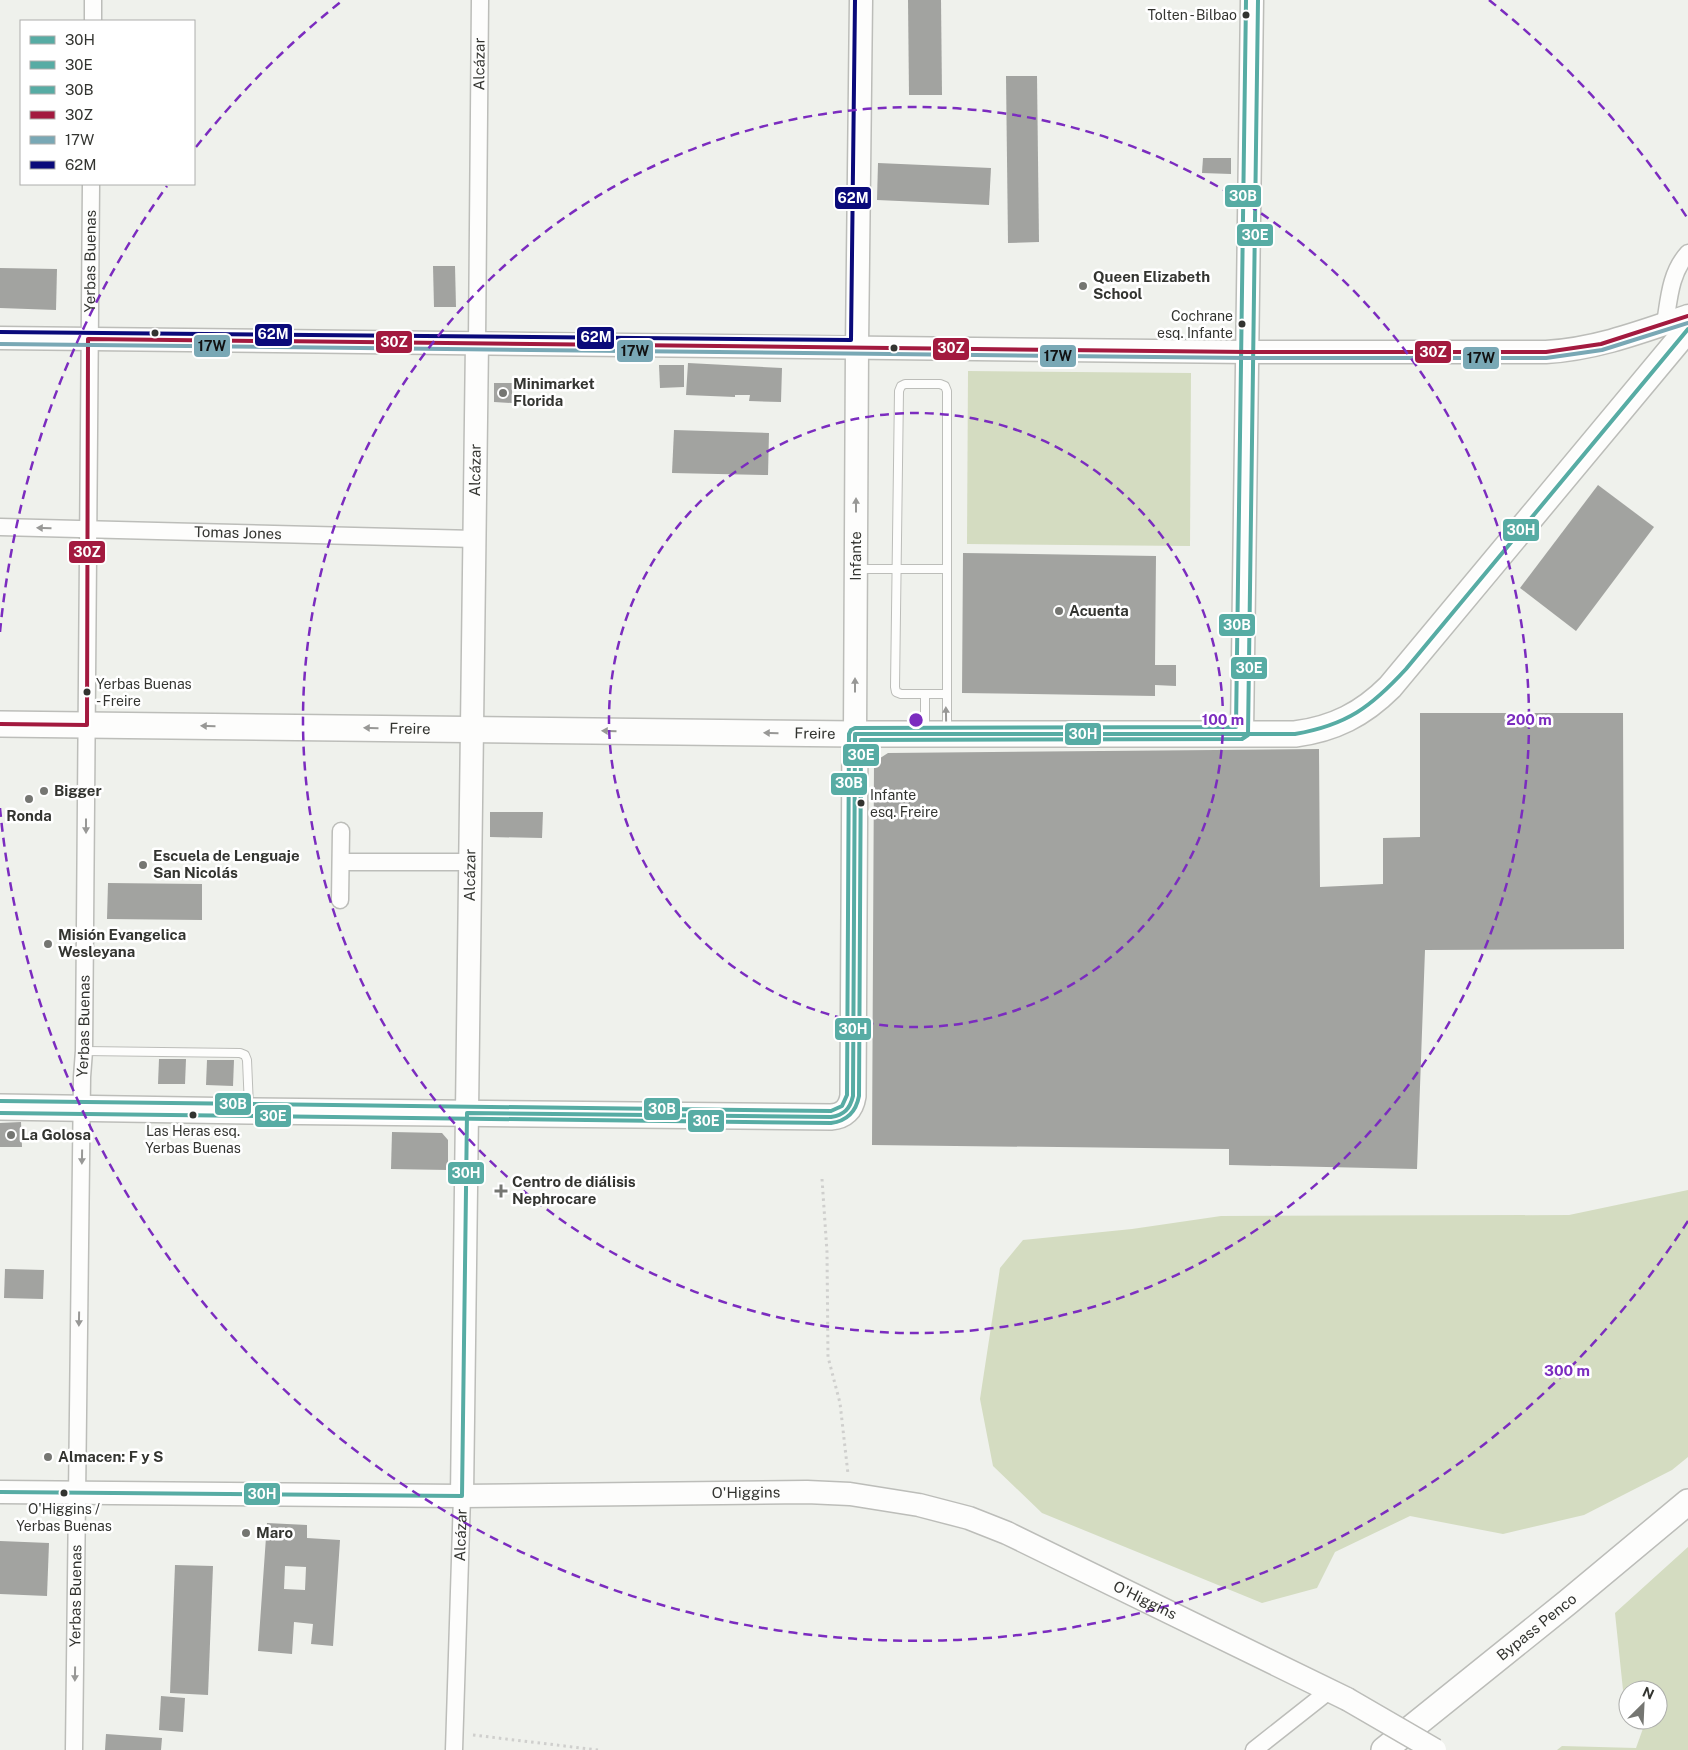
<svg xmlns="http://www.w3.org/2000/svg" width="1688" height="1750" viewBox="0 0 1688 1750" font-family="'Public Sans',sans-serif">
<rect width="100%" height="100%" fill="#eff1ec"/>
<!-- green -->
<g fill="#d4dcc1">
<path d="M968,371L1191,373L1190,546L967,544Z"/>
<path d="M1688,1190V1457L1672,1470L1584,1515L1503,1534L1410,1516L1335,1552L1317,1588L1262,1603L1042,1513L993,1466L980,1399L1000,1268L1023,1240L1132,1229L1221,1216L1569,1215Z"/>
<path d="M1688,1547V1750H1557L1562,1746L1636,1748L1646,1720H1658V1690H1628V1696L1623,1690L1615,1613Z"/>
</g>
<!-- building -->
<g fill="#a2a3a0" fill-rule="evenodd">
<path d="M908,0H941L942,95H909Z"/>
<path d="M1006,76H1037L1039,242L1008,243Z"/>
<path d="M1203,158H1231V174L1202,173Z"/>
<path d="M878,163L991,168L989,205L877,200Z"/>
<path d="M433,266H455L456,307H434Z"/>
<path d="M0,268L57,269L56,310L0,308Z"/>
<path d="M688,363L782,368L781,402L749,401L750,395H735V397L686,395Z"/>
<path d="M659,365H684V387L660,388Z"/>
<path d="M494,383H512V403L494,402Z"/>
<path d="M674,430L769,433L768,475L672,473Z"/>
<path d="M1598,485L1654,527L1576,631L1520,588Z"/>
<path d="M963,553L1156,556L1155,665H1176V686L1155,685V696L962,693Z"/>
<path d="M1420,713H1623L1624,949L1425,950L1417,1169L1229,1165V1149L872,1145L874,762L888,753L1319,749L1320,887L1383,884V838L1420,837Z"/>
<path d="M490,812H543L542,838L490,837Z"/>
<path d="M108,883L202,884V920L107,919Z"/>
<path d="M159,1059H186L185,1084H158Z"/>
<path d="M207,1060H234L233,1086L206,1085Z"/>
<path d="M21,1122L22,1147H0V1123Z"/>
<path d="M392,1132L442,1133L448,1140V1170L391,1169Z"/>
<path d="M5,1269L44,1270L43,1299L4,1298Z"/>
<path d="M267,1523L307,1525V1538L340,1540L333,1646L311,1644L313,1624L294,1622L292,1654L258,1651ZM285,1566L306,1567L305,1590L284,1589Z"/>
<path d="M0,1541L49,1543L47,1596L0,1594Z"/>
<path d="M175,1565L213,1566L208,1695L170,1693Z"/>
<path d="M161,1696L185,1698L183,1732L159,1730Z"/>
<path d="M106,1734L162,1738L161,1750H105Z"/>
</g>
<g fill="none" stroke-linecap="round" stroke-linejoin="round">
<defs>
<g id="lane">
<path d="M859,569H947"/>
<path d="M925,694V730"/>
<path d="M946,694H901L896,692L895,687L899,391L901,386L905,384H940L945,386L947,391V730"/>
<path d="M84,1051L240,1053L245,1055L247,1060L249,1107"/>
</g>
<g id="street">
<path d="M93,21V0"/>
<path d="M1665,324C1669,299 1670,273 1688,253"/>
<path id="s1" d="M477,342L480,0"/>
<path id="s2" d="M0,527L475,539"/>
<path d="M341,862H470"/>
<path d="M340,900L341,831"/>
<path id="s3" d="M74,1750L82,1077L84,1051L91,184"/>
<path id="s4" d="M454,1750L462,1496"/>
<path d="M1254,1750L1330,1690"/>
</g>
<g id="secondary">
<path d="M0,338L1247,352H1546C1596,349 1641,332 1688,316"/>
<path d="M1242,733L1252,0"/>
<path id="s5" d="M855,734L857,346L861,0"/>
<path id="s6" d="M0,1492L462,1496L807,1492L850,1494L919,1505L969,1518L1007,1533L1347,1699"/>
<path id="s7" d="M462,1496L477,342"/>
</g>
<g id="primary">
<path id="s8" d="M0,724L855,734H1295C1334,729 1363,714 1390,687L1688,329"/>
<path d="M0,1107L249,1111L831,1117C844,1116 851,1109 853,1096L855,734"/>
<path id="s9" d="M1384,1750L1568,1602L1688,1502"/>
</g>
</defs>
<!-- lane casing -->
<use href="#lane" stroke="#bcbdb9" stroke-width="10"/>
<!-- street casing -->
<use href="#street" stroke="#bcbdb9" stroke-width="19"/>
<!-- secondary casing -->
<use href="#secondary" stroke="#bcbdb9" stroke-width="25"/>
<!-- primary casing -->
<use href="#primary" stroke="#bcbdb9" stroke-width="28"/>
<!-- path -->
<g stroke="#cfcfcd" stroke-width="3" stroke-dasharray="2.5 4" stroke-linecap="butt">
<path d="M822,1179L827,1252L828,1357L840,1403L848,1474"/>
<path d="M473,1735L598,1750"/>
</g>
<!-- lane -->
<use href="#lane" stroke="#fdfdfc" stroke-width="8"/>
<!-- street -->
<use href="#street" stroke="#fdfdfc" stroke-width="16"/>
<!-- secondary -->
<use href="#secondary" stroke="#fdfdfc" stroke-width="22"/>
<!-- primary -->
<use href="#primary" stroke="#fdfdfc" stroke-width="25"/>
<defs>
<path id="secondary-bridge" d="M1347,1699L1435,1750"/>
</defs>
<!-- secondary-bridge casing -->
<use href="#secondary-bridge" stroke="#bcbdb9" stroke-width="25" stroke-linecap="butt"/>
<!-- secondary-bridge -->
<use href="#secondary-bridge" stroke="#fdfdfc" stroke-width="22"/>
<defs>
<path id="bus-1" d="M0,1492L462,1496L467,1113L831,1117C844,1115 850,1109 853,1096L855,734H1295C1347,725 1371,707 1406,669L1688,329"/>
<path id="bus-2" d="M0,1113L831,1123C847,1121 856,1112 859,1096L861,740L1242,739L1248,735L1258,0"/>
<path id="bus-3" d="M0,1101L831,1111L842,1106L847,1095L849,734L851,730L855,728L1236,727L1246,0"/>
<path id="bus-4" d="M0,724L87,725L88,339L1247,352H1546L1601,344L1688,316"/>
<path id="bus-5" d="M0,344L1247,358H1546L1602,350L1688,323"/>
<path id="bus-6" d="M0,332L851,340L855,0"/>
</defs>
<!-- bus-1 casing -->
<use href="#bus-1" stroke="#fff" stroke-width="8"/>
<!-- bus-2 casing -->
<use href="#bus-2" stroke="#fff" stroke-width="8"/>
<!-- bus-3 casing -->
<use href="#bus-3" stroke="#fff" stroke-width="8"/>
<!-- bus-4 casing -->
<use href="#bus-4" stroke="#fff" stroke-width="8"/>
<!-- bus-5 casing -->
<use href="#bus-5" stroke="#fff" stroke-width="8"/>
<!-- bus-6 casing -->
<use href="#bus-6" stroke="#fff" stroke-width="8"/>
<!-- bus-1 -->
<use href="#bus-1" stroke="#57aca4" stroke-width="4"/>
<!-- bus-2 -->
<use href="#bus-2" stroke="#57aca4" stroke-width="4"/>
<!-- bus-3 -->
<use href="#bus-3" stroke="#57aca4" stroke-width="4"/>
<!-- bus-4 -->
<use href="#bus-4" stroke="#a31a3f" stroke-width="4"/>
<!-- bus-5 -->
<use href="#bus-5" stroke="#79a8b5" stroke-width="4"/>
<!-- bus-6 -->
<use href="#bus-6" stroke="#0a0a7a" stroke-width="4"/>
</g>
<!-- one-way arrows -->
<defs><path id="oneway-solid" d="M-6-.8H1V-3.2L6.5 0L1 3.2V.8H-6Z" transform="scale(1.25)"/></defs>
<g fill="#989896">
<use href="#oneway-solid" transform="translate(856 505) rotate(-90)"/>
<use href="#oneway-solid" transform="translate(44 528) rotate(-178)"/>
<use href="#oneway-solid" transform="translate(855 685) rotate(-90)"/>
<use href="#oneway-solid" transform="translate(946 714) rotate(-91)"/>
<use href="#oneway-solid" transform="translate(208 726) rotate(-179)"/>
<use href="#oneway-solid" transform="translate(371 728) rotate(-179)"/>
<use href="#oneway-solid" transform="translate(609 731) rotate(-179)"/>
<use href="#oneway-solid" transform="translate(771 733) rotate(-179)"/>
<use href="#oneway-solid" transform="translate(86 826) rotate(90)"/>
<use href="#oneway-solid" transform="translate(82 1157) rotate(91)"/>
<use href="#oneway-solid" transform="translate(79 1319) rotate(91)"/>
<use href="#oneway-solid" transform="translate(75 1674) rotate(91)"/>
</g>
<!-- distance rings -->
<g fill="none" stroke="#7b2cbf" stroke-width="2.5" stroke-dasharray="9 6">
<circle cx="916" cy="720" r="307"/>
<circle cx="916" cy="720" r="613"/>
<path d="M1688 1221A920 920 0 0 1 0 808M0 632A920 920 0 0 1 167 186M196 147A920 920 0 0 1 343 0M1489 0A920 920 0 0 1 1688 219"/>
</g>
<!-- markers -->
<g fill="#333430" stroke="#fff" stroke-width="2">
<circle cx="1246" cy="15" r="4.5"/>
<circle cx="1242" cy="324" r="4.5"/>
<circle cx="155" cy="333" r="4.5"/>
<circle cx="894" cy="348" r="4.5"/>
<circle cx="87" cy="692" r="4.5"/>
<circle cx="861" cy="803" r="4.5"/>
<circle cx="193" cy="1115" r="4.5"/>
<circle cx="64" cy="1493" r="4.5"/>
</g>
<g fill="#757672" stroke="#fff" stroke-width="2">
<circle cx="1083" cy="286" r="5"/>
<circle cx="503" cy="393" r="5"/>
<circle cx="1059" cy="611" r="5"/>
<circle cx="44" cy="791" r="5"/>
<circle cx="29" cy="799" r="5"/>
<circle cx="143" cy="865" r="5"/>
<circle cx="48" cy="944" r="5"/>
<circle cx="11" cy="1135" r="5"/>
<path d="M498.5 1183.5h5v5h5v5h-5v5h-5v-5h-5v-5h5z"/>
<circle cx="48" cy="1457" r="5"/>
<circle cx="246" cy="1533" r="5"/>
</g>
<g text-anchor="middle" stroke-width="5" stroke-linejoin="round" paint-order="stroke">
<!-- bus labels -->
<g font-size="14" fill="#333430" stroke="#fff" text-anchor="end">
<text x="1237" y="20">Tolten - Bilbao</text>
<text x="1233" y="321">Cochrane<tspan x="1233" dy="17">esq. Infante</tspan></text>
<text x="96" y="689" text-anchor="start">Yerbas Buenas<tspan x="96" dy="17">- Freire</tspan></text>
<text x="870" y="800" text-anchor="start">Infante<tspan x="870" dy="17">esq. Freire</tspan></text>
<text x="193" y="1136" text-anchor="middle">Las Heras esq.<tspan x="193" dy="17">Yerbas Buenas</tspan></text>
<text x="64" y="1514" text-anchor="middle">O'Higgins /<tspan x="64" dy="17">Yerbas Buenas</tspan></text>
</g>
<!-- street labels -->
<g font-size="15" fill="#333430" stroke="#fff">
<text dy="5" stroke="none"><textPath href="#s1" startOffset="278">Alcázar</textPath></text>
<text dy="5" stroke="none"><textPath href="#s3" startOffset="1489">Yerbas Buenas</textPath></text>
<text dy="5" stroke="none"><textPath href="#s7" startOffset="1026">Alcázar</textPath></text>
<text dy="5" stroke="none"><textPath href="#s2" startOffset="238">Tomas Jones</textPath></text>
<text dy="5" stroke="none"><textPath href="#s5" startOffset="178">Infante</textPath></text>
<text dy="5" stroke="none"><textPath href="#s8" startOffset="410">Freire</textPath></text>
<text dy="5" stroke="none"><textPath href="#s8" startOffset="815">Freire</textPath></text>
<text dy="5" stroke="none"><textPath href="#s7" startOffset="621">Alcázar</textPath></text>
<text dy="5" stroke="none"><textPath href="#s3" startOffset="724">Yerbas Buenas</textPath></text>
<text dy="5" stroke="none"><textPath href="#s6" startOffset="746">O'Higgins</textPath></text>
<text dy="5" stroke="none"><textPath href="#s4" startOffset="215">Alcázar</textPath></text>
<text dy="5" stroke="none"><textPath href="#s3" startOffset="154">Yerbas Buenas</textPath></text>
<text dy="5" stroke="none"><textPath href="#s6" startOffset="1166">O'Higgins</textPath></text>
<text dy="5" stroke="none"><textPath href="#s9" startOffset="196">Bypass Penco</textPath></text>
</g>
<!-- poi labels -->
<g font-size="15" font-weight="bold" fill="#333430" stroke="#fff" text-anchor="start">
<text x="1093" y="282">Queen Elizabeth<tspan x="1093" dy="17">School</tspan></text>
<text x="513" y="389">Minimarket<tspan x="513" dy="17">Florida</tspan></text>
<text x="1069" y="616">Acuenta</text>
<text x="54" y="796">Bigger</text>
<text x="29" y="821" text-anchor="middle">Ronda</text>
<text x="153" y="861">Escuela de Lenguaje<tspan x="153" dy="17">San Nicolás</tspan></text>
<text x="58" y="940">Misión Evangelica<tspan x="58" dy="17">Wesleyana</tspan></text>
<text x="21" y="1140">La Golosa</text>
<text x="512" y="1187">Centro de diálisis<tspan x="512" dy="17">Nephrocare</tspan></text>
<text x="58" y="1462">Almacen: F y S</text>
<text x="256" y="1538">Maro</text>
</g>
</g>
<circle cx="916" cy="720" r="8" fill="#7b2cbf" stroke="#fff" stroke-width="2.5"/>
<g font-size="15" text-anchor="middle" font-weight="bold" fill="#7b2cbf" stroke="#fff" stroke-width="5" stroke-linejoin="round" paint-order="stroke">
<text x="1223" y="725">100 m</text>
<text x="1529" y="725">200 m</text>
<text x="1567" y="1376">300 m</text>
</g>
<g stroke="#fff" stroke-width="2">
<rect x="1224" y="184" width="38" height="24" rx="5" fill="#57aca4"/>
<rect x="834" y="186" width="38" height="24" rx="5" fill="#0a0a7a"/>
<rect x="1236" y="223" width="38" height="24" rx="5" fill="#57aca4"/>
<rect x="254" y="323" width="39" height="24" rx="5" fill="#0a0a7a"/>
<rect x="576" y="326" width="39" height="24" rx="5" fill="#0a0a7a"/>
<rect x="375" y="330" width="38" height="24" rx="5" fill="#a31a3f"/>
<rect x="193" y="334" width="38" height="24" rx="5" fill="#79a8b5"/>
<rect x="932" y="337" width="38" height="24" rx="5" fill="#a31a3f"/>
<rect x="616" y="339" width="38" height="24" rx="5" fill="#79a8b5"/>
<rect x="1414" y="340" width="38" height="24" rx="5" fill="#a31a3f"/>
<rect x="1039" y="344" width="38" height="24" rx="5" fill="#79a8b5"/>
<rect x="1462" y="346" width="38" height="24" rx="5" fill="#79a8b5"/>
<rect x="1502" y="518" width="38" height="24" rx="5" fill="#57aca4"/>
<rect x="68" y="540" width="38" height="24" rx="5" fill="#a31a3f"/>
<rect x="1218" y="613" width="38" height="24" rx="5" fill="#57aca4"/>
<rect x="1230" y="656" width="38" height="24" rx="5" fill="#57aca4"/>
<rect x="1064" y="722" width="38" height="24" rx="5" fill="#57aca4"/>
<rect x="842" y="743" width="38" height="24" rx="5" fill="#57aca4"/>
<rect x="830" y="772" width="38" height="24" rx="5" fill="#57aca4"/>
<rect x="834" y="1017" width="38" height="24" rx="5" fill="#57aca4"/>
<rect x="214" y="1092" width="38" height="24" rx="5" fill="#57aca4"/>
<rect x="643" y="1097" width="38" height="24" rx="5" fill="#57aca4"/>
<rect x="254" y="1104" width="38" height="24" rx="5" fill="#57aca4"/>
<rect x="687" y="1109" width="38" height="24" rx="5" fill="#57aca4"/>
<rect x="447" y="1161" width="38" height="24" rx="5" fill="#57aca4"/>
<rect x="243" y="1482" width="38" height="24" rx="5" fill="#57aca4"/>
</g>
<g font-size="14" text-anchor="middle" font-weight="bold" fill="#fff">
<text x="1243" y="201">30B</text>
<text x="853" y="203">62M</text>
<text x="1255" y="240">30E</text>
<text x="273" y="339">62M</text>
<text x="596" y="342">62M</text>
<text x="394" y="347">30Z</text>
<text x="951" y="353">30Z</text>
<text x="1433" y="357">30Z</text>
<text x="1521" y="535">30H</text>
<text x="87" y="557">30Z</text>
<text x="1237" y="630">30B</text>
<text x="1249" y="673">30E</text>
<text x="1083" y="739">30H</text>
<text x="861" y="760">30E</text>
<text x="849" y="788">30B</text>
<text x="853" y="1034">30H</text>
<text x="233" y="1109">30B</text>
<text x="662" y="1114">30B</text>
<text x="273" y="1121">30E</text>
<text x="706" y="1126">30E</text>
<text x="466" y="1178">30H</text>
<text x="262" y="1499">30H</text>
</g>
<g font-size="14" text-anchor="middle" font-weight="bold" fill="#111">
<text x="212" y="351">17W</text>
<text x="635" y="356">17W</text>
<text x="1058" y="361">17W</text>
<text x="1481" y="363">17W</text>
</g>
<!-- legend -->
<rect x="20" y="20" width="175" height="165" fill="#ffffff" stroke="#adaeac"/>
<rect x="30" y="36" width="25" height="8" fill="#57aca4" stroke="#adaeac"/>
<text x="65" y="45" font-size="15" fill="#333430">30H</text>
<rect x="30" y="61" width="25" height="8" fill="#57aca4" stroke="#adaeac"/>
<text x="65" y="70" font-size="15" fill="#333430">30E</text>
<rect x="30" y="86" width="25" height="8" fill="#57aca4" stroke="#adaeac"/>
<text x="65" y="95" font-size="15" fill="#333430">30B</text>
<rect x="30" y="111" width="25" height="8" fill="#a31a3f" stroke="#adaeac"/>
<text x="65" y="120" font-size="15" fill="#333430">30Z</text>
<rect x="30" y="136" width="25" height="8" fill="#79a8b5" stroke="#adaeac"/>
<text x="65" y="145" font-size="15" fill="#333430">17W</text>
<rect x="30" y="161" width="25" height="8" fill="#0a0a7a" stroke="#adaeac"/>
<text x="65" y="170" font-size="15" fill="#333430">62M</text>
<!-- north arrow -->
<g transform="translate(1643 1705) rotate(24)"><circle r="24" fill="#ffffff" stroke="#adaeac"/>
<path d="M0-4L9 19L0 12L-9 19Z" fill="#757672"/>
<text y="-8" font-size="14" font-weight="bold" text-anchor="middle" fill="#333430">N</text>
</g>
</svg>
